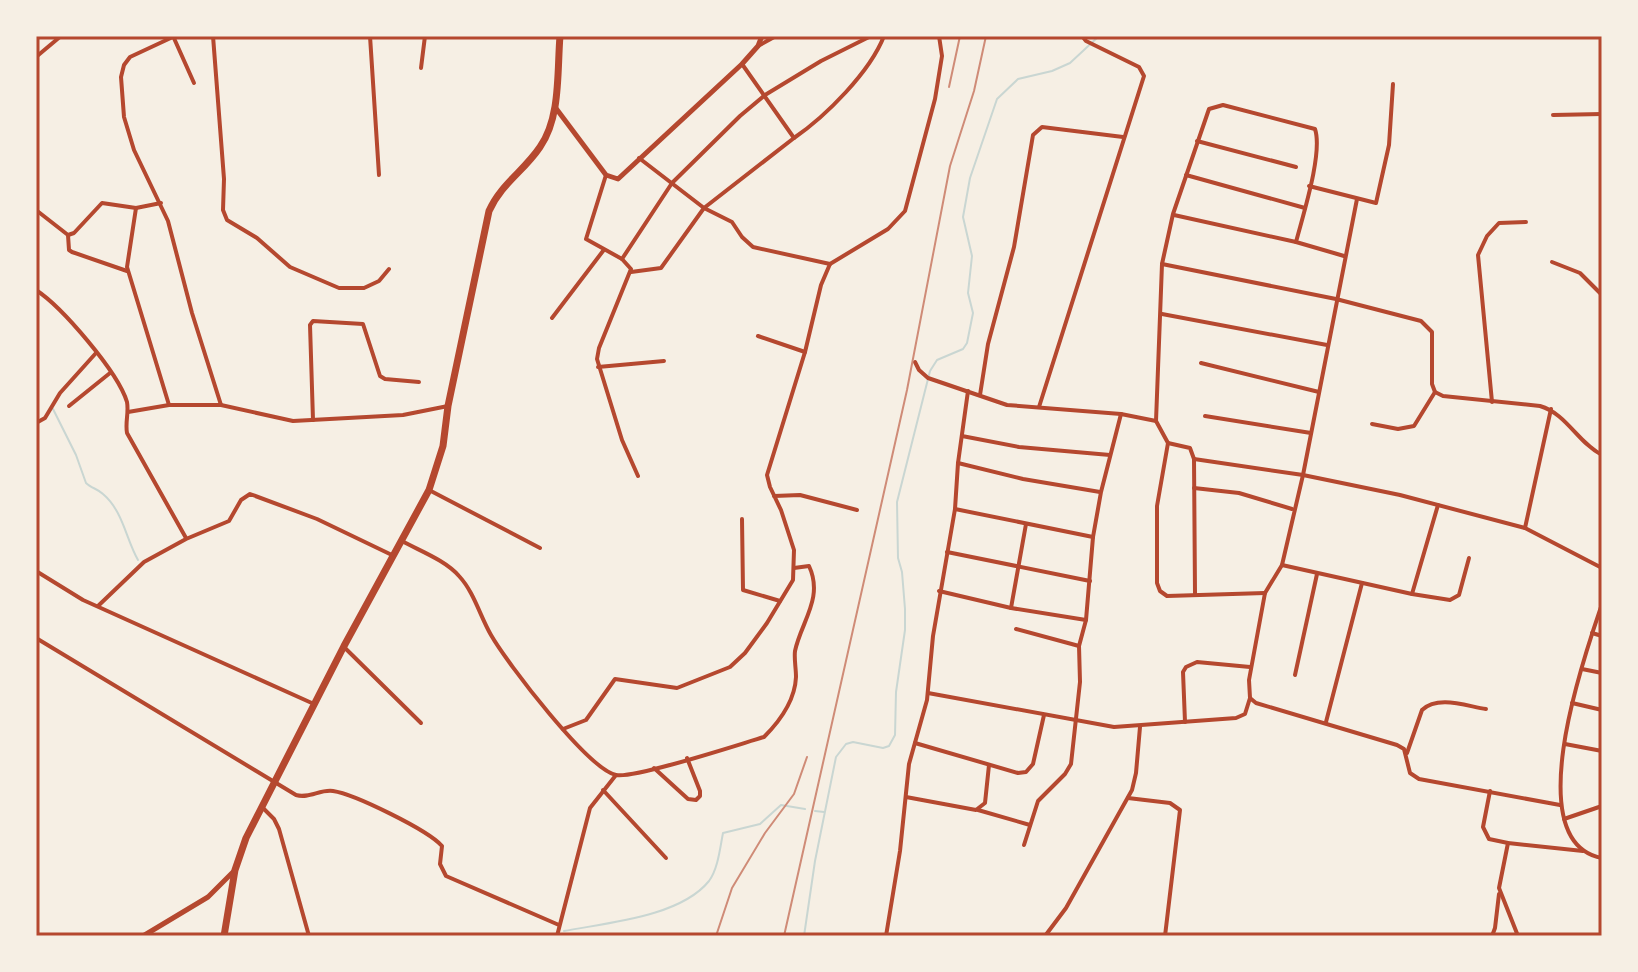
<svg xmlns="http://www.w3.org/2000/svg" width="1638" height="972" viewBox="0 0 1638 972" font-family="'Alegreya Sans',sans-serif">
<rect width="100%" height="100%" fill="#f6efe4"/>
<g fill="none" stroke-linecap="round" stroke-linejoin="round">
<!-- stream -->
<g stroke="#c9d6d2" stroke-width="2">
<path d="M53,409L76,455L86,483C91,488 98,489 103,494C123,511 126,539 138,560"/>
<path d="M815,811L824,812"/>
<path d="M564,931C606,923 680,917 709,881C718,869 720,848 723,833L760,824L781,805L805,809"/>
<path d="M545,936L551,934"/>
<path d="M804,936L815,861L836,757L846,744L853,742L883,748L889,746L895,735L896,692L905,630V609L902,572L898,558L897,502L930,371L937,360L963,349L967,343L973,313L968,293L972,256L963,217L970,178L997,99L1018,79L1052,71L1070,63L1099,36"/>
</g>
<!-- minor -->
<g stroke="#b5482f" stroke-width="4">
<path d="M173,36L194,83"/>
<path d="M175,36L130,57L124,65L121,77L124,117L134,150L168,221L192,313L221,405"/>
<path d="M213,36L224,179L223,210L227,220L257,238L290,267L339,288H364L379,281L389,269"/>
<path d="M370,36L379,175"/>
<path d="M758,46L776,36"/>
<path d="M36,57L61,36"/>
<path d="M421,68L425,36"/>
<path d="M1553,115L1602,114"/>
<path d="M794,138C826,116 870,72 884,36"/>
<path d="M1197,141L1296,167"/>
<path d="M639,158L704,208L732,222L742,237L753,247L830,264"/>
<path d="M606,175L586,239L622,259L631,269L599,348L597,359L622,440L638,476"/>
<path d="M1186,175L1305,208"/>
<path d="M1309,186L1376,203L1389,145L1393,84"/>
<path d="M1357,199L1303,475L1282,565L1265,593L1249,680L1250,698L1256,703L1397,745L1404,749L1410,773L1419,779L1560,805"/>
<path d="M136,208L127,267L169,405"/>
<path d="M36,210L68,235L74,233L102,203L136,208L161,203"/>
<path d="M1174,215L1296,242"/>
<path d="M68,235L69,250L72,252L127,271"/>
<path d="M622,259L672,183L740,116L765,95L821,61L871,36"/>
<path d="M1552,262L1580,273L1602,295"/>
<path d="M1162,264L1336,299L1421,321L1432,332V384L1435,392L1443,396L1540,406C1567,414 1577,442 1602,455"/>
<path d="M631,272L661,268L704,208L794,138L742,64"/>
<path d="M36,290C62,307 118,372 127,402C129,413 125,422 127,433L186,538"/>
<path d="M1162,314L1327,345"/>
<path d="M552,318L603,251"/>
<path d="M758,336L805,352"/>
<path d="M915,362L919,370L928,378L1007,405L1121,414L1156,421L1168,443L1190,448L1194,459L1195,594"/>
<path d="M1201,363L1319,392"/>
<path d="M598,367L664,361"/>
<path d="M980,395L988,344L1014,247L1033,135L1042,127L1123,137"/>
<path d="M1492,402L1478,255L1487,236L1499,223L1526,222"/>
<path d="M69,406L110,373"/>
<path d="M1039,407L1144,76L1139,67L1086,41L1082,36"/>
<path d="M128,412L169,405H221L293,421L403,415L448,406"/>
<path d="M1205,416L1311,433"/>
<path d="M313,420L310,325L313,321L363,324L380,376L385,379L419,382"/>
<path d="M1156,421L1162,264L1173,214L1209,109L1223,105L1315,129C1323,153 1303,215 1296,242L1344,256"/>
<path d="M36,423L45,418L60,393L96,353"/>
<path d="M1372,424L1398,429L1414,426L1435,392"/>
<path d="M962,436L1019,447L1110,455"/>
<path d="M1168,443L1157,506V583L1160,591L1167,596L1265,593"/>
<path d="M1194,459L1303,475L1400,495L1525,528L1602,568"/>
<path d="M958,463L1023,479L1100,492"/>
<path d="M1194,488L1239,493L1292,509"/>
<path d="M429,490L540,548"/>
<path d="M774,496L800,495L857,510"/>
<path d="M955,509L1093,537"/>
<path d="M742,519L743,590L780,601"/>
<path d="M1525,528L1551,409"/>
<path d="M402,541C420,551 445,560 459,576C474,592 480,616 491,635C507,663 588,769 616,775C634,779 740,744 764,737C780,721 795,700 796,677C796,668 794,659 795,651C801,622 824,598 809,566L794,568"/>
<path d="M947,552L1090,581"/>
<path d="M1282,565L1412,594L1450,600L1459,595L1469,558"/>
<path d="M36,571L83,600L314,704"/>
<path d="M939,591L1011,608L1086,620"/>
<path d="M1412,594L1438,505"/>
<path d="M1602,604C1585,654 1518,842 1602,858"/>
<path d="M98,606L144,562L186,539L229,521L241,500L250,494L317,519L394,556"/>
<path d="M1011,608L1026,524"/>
<path d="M1016,629L1079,646"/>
<path d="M1592,633L1602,636"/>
<path d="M36,638L296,795C309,799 320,789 333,791C354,794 428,830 442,846L440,864L446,876L559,925"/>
<path d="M345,648L421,723"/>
<path d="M1582,669L1602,673"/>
<path d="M1295,675L1317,574"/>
<path d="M928,693L1114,727L1236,718L1245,714L1250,698"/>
<path d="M1572,703L1602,710"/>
<path d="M1185,722L1183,672L1186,667L1197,662L1250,667"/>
<path d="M1326,722L1362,583"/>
<path d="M563,729L586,720L615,679L677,688L730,667L745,653L767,623L793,580L794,550L781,510L770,487L767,475L805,352L821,285L830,264L888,229L905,211L935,99L942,56L939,36"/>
<path d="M915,743L1018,773L1026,772L1033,764L1044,715"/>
<path d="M1565,744L1602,751"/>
<path d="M1407,753L1422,710C1438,695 1466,706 1486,709"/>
<path d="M654,768L688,799L696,800L700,796V791L687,758"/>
<path d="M603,790L666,858"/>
<path d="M1490,791L1483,827L1489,839L1508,843L1583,851"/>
<path d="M906,797L976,810L985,803L989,765"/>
<path d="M1128,798L1170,803L1180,810L1165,936"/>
<path d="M262,807L274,819L279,829L309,936"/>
<path d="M978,810L1030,825"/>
<path d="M1564,819L1602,806"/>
<path d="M1508,843L1499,888L1518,936"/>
<path d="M1024,845L1038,801L1065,774L1071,764L1080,682L1079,646L1086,620L1093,537L1101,492L1121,414"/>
<path d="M557,936L590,808L616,775"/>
<path d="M886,936L900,851L909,764L927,700L933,636L955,509L958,463L968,391"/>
<path d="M1045,936L1066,908L1132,790L1136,773L1140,727"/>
<path d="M1492,936L1495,928L1499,894"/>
</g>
<!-- tertiary -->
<g stroke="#b5482f" stroke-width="5">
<path d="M555,107L606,175L618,179L742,64L758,46L762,36"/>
<path d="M143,936L208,897L235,870"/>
</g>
<!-- trunk -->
<path stroke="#b5482f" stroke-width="7" d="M224,936L235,870L246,838L344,646L429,490L443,446L448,406L489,211C501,184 524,171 540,147C561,117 557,71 560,36"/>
<!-- rail -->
<g stroke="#cf8b77" stroke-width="2">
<path d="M949,87L960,36"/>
<path d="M716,936L732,888L765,833L794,794L807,757"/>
<path d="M784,936L907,390L950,166L974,91L986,36"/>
</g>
</g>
<!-- border -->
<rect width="1638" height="972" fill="none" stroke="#f6efe4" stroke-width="76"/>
<rect x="38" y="38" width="1562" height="896" fill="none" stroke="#b5482f" stroke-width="3"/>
</svg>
